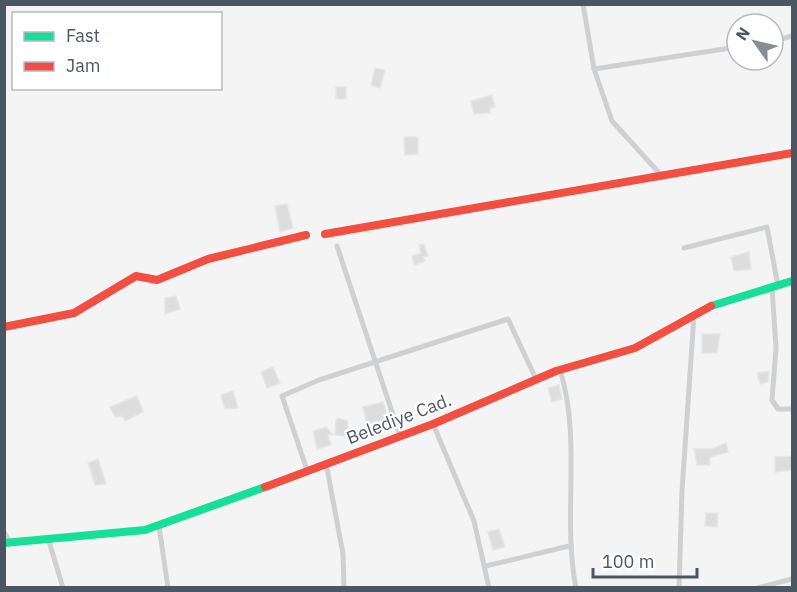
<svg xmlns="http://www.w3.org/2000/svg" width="797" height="592" viewBox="0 0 797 592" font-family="'IBM Plex Sans',sans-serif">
<rect width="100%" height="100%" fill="#f4f4f4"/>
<!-- building -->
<g fill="#ddddde" stroke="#e5e6e7" stroke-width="1.5">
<path d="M375,68L385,70L380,88L371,85Z"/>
<rect x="336" y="87" width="10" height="12"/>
<path d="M492,95L495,107L490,108V113L474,114L471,101Z"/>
<path d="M404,137H418V154L405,155Z"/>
<path d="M287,204L293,228L280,232L275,206Z"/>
<path d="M424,244L428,256L423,257L425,261L414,265L412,256L421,253L419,245Z"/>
<path d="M749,252L751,269L734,271L731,257Z"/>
<path d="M176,296L180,309L165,314V298Z"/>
<path d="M702,334H720L717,353H702Z"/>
<path d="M273,367L280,383L267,388L261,372Z"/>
<path d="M769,371L768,382L760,384L757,373Z"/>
<path d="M559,385L562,399L552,402L548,388Z"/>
<path d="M233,391L238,408L225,409L221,395Z"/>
<path d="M137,396L143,412L125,421L122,416L115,417L110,407Z"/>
<path d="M383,402L388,419L367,424L363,407Z"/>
<path d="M339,418L347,421L349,436L335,435L336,420Z"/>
<path d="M326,427L333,435H328L331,445L317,449L313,431Z"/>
<path d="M726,443L728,452L710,457V465H697L694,449H712Z"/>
<path d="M792,456V470L775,472V457Z"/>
<path d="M98,459L106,484L95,485L88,463Z"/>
<path d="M706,513H718L717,527L705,526Z"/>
<path d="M499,529L505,547L493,550L488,532Z"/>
</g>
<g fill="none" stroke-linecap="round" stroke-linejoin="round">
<!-- street -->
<g stroke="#ced0d2" stroke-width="5">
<path d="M583,4L594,69L612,121L661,175"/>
<path d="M773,41L792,36"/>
<path d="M594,69L737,47"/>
<path d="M337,246L400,436"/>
<path d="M684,248L767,227L778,286"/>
<path d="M772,287L776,348L772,400L778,409H792"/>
<path d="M560,370C582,439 562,516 576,588"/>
<path d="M433,424L474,521L489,588"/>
<path d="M326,463L343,554L344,588"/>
<path d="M307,470L282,396L319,380L508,319L536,379"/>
<path d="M159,526L168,588"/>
<path d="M4,532L10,542"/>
<path d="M48,538L63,588"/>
<path d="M486,566L569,546"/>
<path d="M679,588L682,491L694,315"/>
<path d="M757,588L792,579"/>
</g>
<!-- fast -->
<g stroke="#16e098" stroke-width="8">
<path d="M711,306L792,281"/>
<path d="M4,543L145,530L265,487"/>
</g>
<!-- jam -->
<g stroke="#f24e42" stroke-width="8">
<path d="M325,234L792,153"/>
<path d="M4,327L74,313L136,276L157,280L208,259L306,235"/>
<path d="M265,487L433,424L556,371L635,348L711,306"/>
</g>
</g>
<g text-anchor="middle" stroke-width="4.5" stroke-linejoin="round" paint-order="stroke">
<!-- street labels -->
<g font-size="18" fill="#4a5661" stroke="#fff">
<text transform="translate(399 419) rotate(-21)" y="6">Belediye Cad.</text>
</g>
</g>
<!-- border -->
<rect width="797" height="592" fill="none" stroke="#4a5661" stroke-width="12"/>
<!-- legend -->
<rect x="12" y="12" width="210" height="78" fill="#ffffff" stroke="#b7bbc0" stroke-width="1.5"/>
<rect x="24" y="32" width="30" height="9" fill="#16e098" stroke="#b7bbc0" stroke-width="1.5"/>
<text x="66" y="42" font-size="18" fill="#4a5661">Fast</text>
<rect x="24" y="62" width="30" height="9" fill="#f24e42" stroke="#b7bbc0" stroke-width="1.5"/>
<text x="66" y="72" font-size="18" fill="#4a5661">Jam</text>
<!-- north arrow -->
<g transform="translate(755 42) rotate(304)"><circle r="28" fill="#ffffff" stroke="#b7bbc0" stroke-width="1.5"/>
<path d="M0-4.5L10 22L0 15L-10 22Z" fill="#868d94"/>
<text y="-9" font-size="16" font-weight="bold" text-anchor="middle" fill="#4a5661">N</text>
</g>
<!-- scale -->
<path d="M593 568v9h104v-9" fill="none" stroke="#4a5661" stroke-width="3"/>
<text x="602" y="568" font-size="18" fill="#4a5661" stroke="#ffffff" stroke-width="4.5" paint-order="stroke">100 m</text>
</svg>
